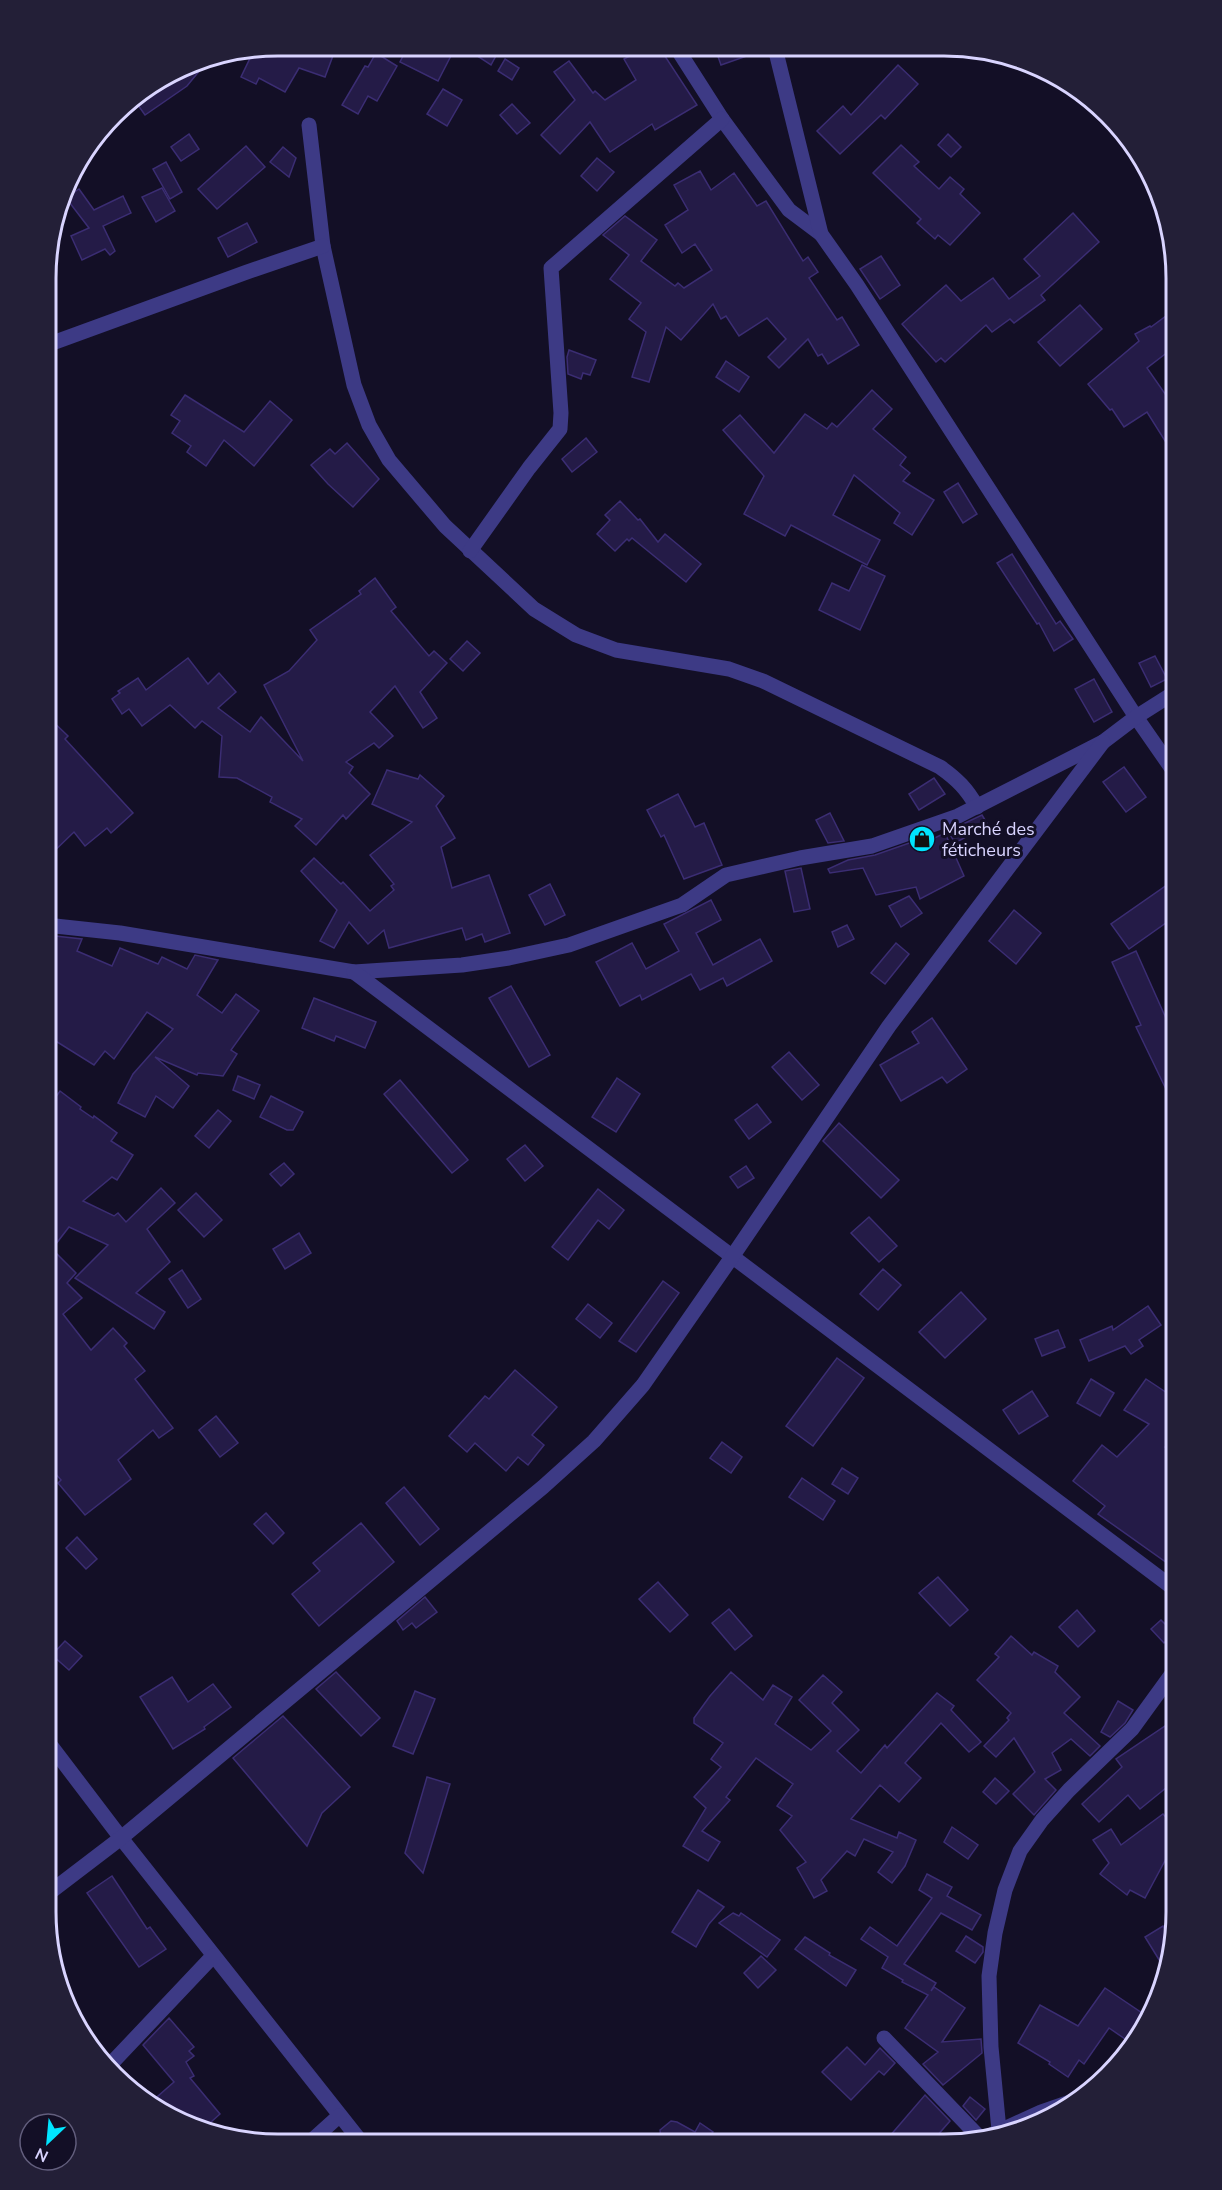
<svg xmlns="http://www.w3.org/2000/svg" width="1222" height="2190" viewBox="0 0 1222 2190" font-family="'Nunito Sans',sans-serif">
<rect width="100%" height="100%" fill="#130f26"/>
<!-- building -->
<g fill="#241b47" stroke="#3b2d73" stroke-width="1.5">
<path d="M278,45H337L325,77L299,68L285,92L259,78L256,84L241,77L254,50Z"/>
<path d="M408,46H456L438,81L400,62Z"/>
<path d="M462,46H488L498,52L491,65Z"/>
<path d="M646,47H659L697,105L655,130L652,124L610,152L590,122L560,154L541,135L575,100L554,72L569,61L593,93L595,91L605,100L636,80L624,59Z"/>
<path d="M715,48H764V50L721,65Z"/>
<path d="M376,53L397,66L377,101L368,96L358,114L342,105L365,66L368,67Z"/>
<path d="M210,58L187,86L145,115L135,101L141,97L138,94L189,63Z"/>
<path d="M505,59L519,68L512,80L498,71Z"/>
<path d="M898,65L918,84L885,119L881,115L840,154L817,131L843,106L851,115Z"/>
<path d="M443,89L462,100L447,126L427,114Z"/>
<path d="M512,104L530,123L517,134L500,115Z"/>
<path d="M189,134L199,149L181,161L171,147Z"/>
<path d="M948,134L961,147L951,157L938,145Z"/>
<path d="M901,145L919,162L914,166L939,189L950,177L964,189L960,194L980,213L950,245L938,235L935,239L917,223L921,219L873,173Z"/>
<path d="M246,146L265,167L217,209L198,189Z"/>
<path d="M283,147L296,158L289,177L270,162Z"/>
<path d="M597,158L614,172L597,191L581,176Z"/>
<path d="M166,162L182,192L170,199L153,169Z"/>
<path d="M700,171L711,190L734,173L757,206L766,201L803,261L808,257L818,272L809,278L837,320L842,317L859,345L828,364L822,354L818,356L808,339L779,368L768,357L786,339L767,318L739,336L726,316L721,319L713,304L681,340L666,327L649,382L632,377L646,332L629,319L641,303L610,279L629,255L603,235L625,216L657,240L641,261L675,286L678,283L684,288L712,270L695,244L682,253L665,225L688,210L674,185Z"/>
<path d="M162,188L175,211L156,222L142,197Z"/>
<path d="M79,189L94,210L123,196L131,213L103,226L115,251L110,255L105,249L82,260L71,236L89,228L66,198Z"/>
<path d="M1073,213L1099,242L1041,295L1045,300L1014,323L1010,319L992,332L986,325L945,362L941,358L936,362L902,324L946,285L961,301L993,278L1009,299L1040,276L1024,259Z"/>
<path d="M247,223L257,242L228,257L218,238Z"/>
<path d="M881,256L900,285L880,299L860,269Z"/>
<path d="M1080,305L1102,329L1060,366L1038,342Z"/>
<path d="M1170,313L1177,322V345L1147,368L1170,401L1177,397V460L1147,412L1124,427L1112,409L1110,410L1088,384L1139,341L1135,334L1150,326L1151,327Z"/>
<path d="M569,350L596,360L590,375L583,373L581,379L568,374L567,357Z"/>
<path d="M726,361L749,377L739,392L716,377Z"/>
<path d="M872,390L892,409L873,429L906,457L900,465L910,473L903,481L934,500L912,535L894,523L900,513L854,475L833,515L880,540L867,565L791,525L785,536L744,514L764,476L723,430L740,415L774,453L805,414L827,429L832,423L837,427Z"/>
<path d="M185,395L244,432L270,401L292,420L254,466L224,440L206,466L187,452L191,446L172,433L180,421L171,415Z"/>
<path d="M586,438L597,452L572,472L562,459Z"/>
<path d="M347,443L379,479L353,507L328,484L311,465L330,449L335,454Z"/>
<path d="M958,483L977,514L963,523L944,492Z"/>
<path d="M620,501L638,520L640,519L658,542L665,534L701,564L686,582L632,538L629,541L627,539L615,551L597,534L610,520L605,515Z"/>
<path d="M1012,554L1056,624L1060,621L1073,639L1054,651L1039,623L1037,624L997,563Z"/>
<path d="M862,565L885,576L860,630L819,610L832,583L849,591Z"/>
<path d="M375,578L396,607L391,611L429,656L434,651L447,663L420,692L437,718L423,728L395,686L370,712L393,736L379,748L374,743L346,762L353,767L349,773L370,794L346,819L343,815L316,845L295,826L302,819L270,802L272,797L237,778L219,777L222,736L202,721L195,728L170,705L142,726L129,709L122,714L112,699L120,693L118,691L138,678L146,690L188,658L208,684L219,673L236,692L218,708L250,732L261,717L303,761L264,685L289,671L317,640L310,630L361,594L359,591Z"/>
<path d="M467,641L480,653L463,671L450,659Z"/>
<path d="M1155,656L1167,679L1151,687L1139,663Z"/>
<path d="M1094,679L1112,712L1094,722L1075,689Z"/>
<path d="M46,715L68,736L65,739L133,813L111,833L107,828L85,846L74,832L46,859Z"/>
<path d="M1124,767L1146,797L1126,812L1103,782Z"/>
<path d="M387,770L418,779L420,775L444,796L436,806L455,838L441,847L452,888L489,875L510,933L485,942L482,934L466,940L462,928L389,948L384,930L368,944L349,922L334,948L320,941L337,910L301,871L314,858L341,884L343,882L370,911L394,890L391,886L394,884L370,855L412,822L372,804Z"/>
<path d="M934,778L945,794L919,810L909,794Z"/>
<path d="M678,794L695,827L704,823L722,865L684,879L664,835L661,837L647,810Z"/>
<path d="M830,813L844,841L828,843L816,820Z"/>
<path d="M982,815L988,825L955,843L948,831Z"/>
<path d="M945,833L964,876L920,899L916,887L876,895L863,868L830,873L828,869L848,860L875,855L918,840L920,845Z"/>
<path d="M801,868L810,909L794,912L785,871Z"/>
<path d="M1177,878V915L1129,949L1111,924Z"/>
<path d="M550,884L565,915L545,925L529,895Z"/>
<path d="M909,896L922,913L901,927L889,906Z"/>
<path d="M711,900L721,920L696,933L713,965L760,939L772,961L727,986L723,978L700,990L691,974L642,1000L640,995L620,1006L596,962L632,943L646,969L679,951L664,924Z"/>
<path d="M1014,910L1041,933L1016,964L989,941Z"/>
<path d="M847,925L854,939L838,947L832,932Z"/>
<path d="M46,935L82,939L77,951L112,966L120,948L158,964L162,957L187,969L195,955L218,960L197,995L222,1013L236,994L259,1011L231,1050L237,1054L223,1076L198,1073L197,1075L155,1057L189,1086L173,1108L156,1096L145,1117L118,1103L133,1074L173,1029L147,1012L114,1059L105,1051L94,1065L46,1035Z"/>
<path d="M896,943L909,954L885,984L871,973Z"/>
<path d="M1136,951L1177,1043V1112L1136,1027L1141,1025L1112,962Z"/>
<path d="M511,986L550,1055L529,1067L489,998Z"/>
<path d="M314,998L376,1022L365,1048L336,1036L334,1041L302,1028Z"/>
<path d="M932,1018L967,1069L947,1083L942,1077L901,1101L880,1065L919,1043L912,1032Z"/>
<path d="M789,1052L819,1085L802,1100L772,1067Z"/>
<path d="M238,1076L260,1085L254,1099L233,1090Z"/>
<path d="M617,1078L640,1094L616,1132L592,1117Z"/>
<path d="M400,1080L468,1160L452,1173L384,1094Z"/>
<path d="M60,1091L81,1107L80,1109L93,1118L94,1116L117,1133L111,1141L133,1155L117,1180L112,1177L83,1201L114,1216L118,1213L126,1222L161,1188L175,1203L147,1229L170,1262L136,1293L165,1312L154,1329L75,1278L108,1245L69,1227L52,1249L76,1273L67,1283L82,1298L63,1314L91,1350L113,1328L127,1343L124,1346L145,1371L135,1379L173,1428L159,1438L153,1430L118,1460L131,1479L85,1515L58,1483L61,1480L46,1463V1111Z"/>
<path d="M271,1096L303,1112L293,1130H287L260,1117Z"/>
<path d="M757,1104L771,1122L749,1139L735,1120Z"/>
<path d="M218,1110L231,1121L209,1148L195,1136Z"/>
<path d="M839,1123L899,1180L881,1198L823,1141Z"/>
<path d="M525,1145L543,1166L525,1181L507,1159Z"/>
<path d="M284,1163L294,1174L281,1186L270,1174Z"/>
<path d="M746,1166L754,1178L738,1188L730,1177Z"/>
<path d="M598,1189L624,1210L609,1229L598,1220L568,1260L552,1247Z"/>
<path d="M196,1193L222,1220L204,1237L178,1210Z"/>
<path d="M869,1217L897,1246L879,1262L851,1233Z"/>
<path d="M299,1233L311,1253L285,1269L273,1249Z"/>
<path d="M883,1269L901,1285L878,1310L860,1294Z"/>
<path d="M182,1270L201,1299L188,1308L169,1279Z"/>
<path d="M663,1281L679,1293L636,1352L619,1341Z"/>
<path d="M961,1292L986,1319L945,1358L919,1332Z"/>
<path d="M588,1304L612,1323L600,1338L576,1319Z"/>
<path d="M1148,1306L1161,1325L1139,1340L1143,1346L1131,1354L1125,1346L1089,1361L1080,1340L1112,1326L1113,1330Z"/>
<path d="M1058,1330L1065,1347L1042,1356L1035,1339Z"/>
<path d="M837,1358L864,1378L813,1446L786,1426Z"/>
<path d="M515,1370L557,1407L532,1435L544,1445L528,1465L518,1457L506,1471L475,1443L467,1452L449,1436L485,1396L489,1399Z"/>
<path d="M1091,1379L1114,1393L1100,1416L1077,1403Z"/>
<path d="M1146,1379L1170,1395L1167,1400L1177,1406V1430L1165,1447L1172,1452L1169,1455L1177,1461V1570L1098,1514L1105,1506L1073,1481L1102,1445L1117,1457L1149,1424L1124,1410Z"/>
<path d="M1032,1391L1048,1416L1019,1434L1003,1410Z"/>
<path d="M216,1416L238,1443L220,1457L199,1430Z"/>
<path d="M722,1442L742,1457L731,1473L710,1458Z"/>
<path d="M842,1468L858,1478L848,1494L832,1484Z"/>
<path d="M802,1478L835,1501L823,1520L789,1497Z"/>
<path d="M404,1487L439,1529L420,1545L386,1503Z"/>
<path d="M266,1513L284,1533L273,1544L254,1524Z"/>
<path d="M361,1523L394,1562L319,1626L292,1594L320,1571L313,1563Z"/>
<path d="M77,1537L97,1559L86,1569L66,1548Z"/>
<path d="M938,1577L968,1610L950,1626L919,1593Z"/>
<path d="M658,1582L688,1615L670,1632L639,1599Z"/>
<path d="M425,1597L437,1612L416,1628L412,1623L403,1630L397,1621Z"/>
<path d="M729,1609L752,1636L735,1650L712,1623Z"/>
<path d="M1077,1610L1095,1631L1078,1647L1059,1627Z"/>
<path d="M1161,1620L1174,1633L1164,1643L1151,1629Z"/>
<path d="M1011,1636L1032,1655L1034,1652L1058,1666L1055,1672L1080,1697L1064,1713L1100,1746L1090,1756L1071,1739L1052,1753L1061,1770L1045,1779L1056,1790L1034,1815L1013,1794L1035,1772L1014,1738L996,1757L984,1746L1009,1720L1007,1718L1011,1713L977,1680L999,1657L995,1654Z"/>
<path d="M65,1641L82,1656L69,1670L52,1655Z"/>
<path d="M336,1672L380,1718L361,1736L316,1689Z"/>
<path d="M731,1672L763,1700L773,1685L792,1697L775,1724L811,1750L831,1731L799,1700L823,1675L842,1692L832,1703L859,1730L837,1751L861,1773L885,1745L887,1748L937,1693L954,1706L951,1710L981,1742L969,1752L941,1723L905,1763L921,1778L899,1802L880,1785L851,1819L897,1838L899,1832L916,1840L905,1866L892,1883L878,1872L893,1852L864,1839L855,1856L847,1851L821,1880L827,1891L814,1898L797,1868L806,1862L780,1830L792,1816L777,1806L793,1784L756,1758L726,1797L730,1800L702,1831L720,1842L708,1861L683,1846L706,1808L694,1797L721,1767L711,1759L723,1743L694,1723V1718L710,1696Z"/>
<path d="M172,1677L188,1702L213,1684L231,1707L204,1727L205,1729L173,1749L140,1697Z"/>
<path d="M415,1691L435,1699L413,1754L393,1746Z"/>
<path d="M1118,1701L1133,1710L1125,1723L1110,1737L1101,1732Z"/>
<path d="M283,1716L350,1787L322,1813L307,1846L233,1758Z"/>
<path d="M1177,1718V1779L1140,1809L1128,1795L1099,1822L1082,1804L1122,1767L1116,1759Z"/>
<path d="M427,1777L450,1784L423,1873L405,1853Z"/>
<path d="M995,1778L1009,1791L996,1804L983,1792Z"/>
<path d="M1163,1814L1177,1830L1176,1867L1167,1857L1145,1898L1130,1890L1127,1895L1100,1874L1109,1863L1093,1840L1111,1829L1121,1845Z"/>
<path d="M952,1827L978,1845L968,1859L944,1842Z"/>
<path d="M927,1874L952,1887L947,1896L981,1915L972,1930L941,1913L904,1964L936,1983L931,1991L934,1987L965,2008L942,2042L981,2039L982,2053L943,2085L923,2064L938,2052L905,2028L928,1995L902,1982L903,1980L882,1968L888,1957L861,1939L870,1927L897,1946L932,1898L919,1890Z"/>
<path d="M112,1876L147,1929L150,1927L166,1949L139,1967L87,1893Z"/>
<path d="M698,1890L724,1907L709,1924L696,1947L672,1932Z"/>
<path d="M733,1913L739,1916L741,1913L780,1940L767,1957L719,1923Z"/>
<path d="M1163,1926L1173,1943L1166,1971L1145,1937Z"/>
<path d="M966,1936L983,1947V1952L975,1963L956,1951Z"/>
<path d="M805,1937L830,1953L829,1955L856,1970L846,1986L795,1949Z"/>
<path d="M761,1956L776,1970L758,1988L744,1973Z"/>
<path d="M1105,1988L1145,2015L1128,2041L1109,2028L1084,2064L1079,2060L1068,2077L1049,2064L1050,2062L1018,2043L1040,2005L1078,2026Z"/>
<path d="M169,2018L194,2047L189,2051L194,2056L186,2062L194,2076L190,2078L220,2114L201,2131L188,2127L149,2104L174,2082L143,2045Z"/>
<path d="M847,2047L865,2065L880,2048L895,2063L884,2075L879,2071L851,2100L822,2072Z"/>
<path d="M925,2095L950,2121L929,2145H898L889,2137Z"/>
<path d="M970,2097L985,2109L976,2120L963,2106Z"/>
<path d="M671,2121L677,2122L695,2132L700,2123L713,2132L708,2139L718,2144H665L661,2139L660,2130Z"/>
</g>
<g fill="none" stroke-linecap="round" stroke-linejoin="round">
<!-- minor -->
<g stroke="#3d3a85" stroke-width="15">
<path d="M676,47L722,119L789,210L821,234"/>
<path d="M775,48L821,234L857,285L1136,717L1177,776"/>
<path d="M309,125L323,246L354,385L369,425L389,460L445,526L534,609L576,635L616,650L729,669L763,681L940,767C957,779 967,789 977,807"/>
<path d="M47,345L247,272L323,246"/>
<path d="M470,551L529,468L560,429L561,413L551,268L722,119"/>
<path d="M46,925L120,933L354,972L462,965L509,958L569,945L682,905L726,875L800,858L872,846L958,816L1103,742L1136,717L1177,691"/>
<path d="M354,972L1177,1591"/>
<path d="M45,1738L121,1838L362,2143"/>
<path d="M45,1896L121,1838L543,1487L594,1441L643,1385L732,1257L889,1026L1103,742"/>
<path d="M884,2038L981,2139"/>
<path d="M108,2067L213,1956"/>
<path d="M999,2130L991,2047L989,1976L995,1933L1005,1890L1020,1851L1042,1820L1069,1790L1132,1729L1177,1667"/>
<path d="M993,2134L1041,2112L1087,2096"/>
<path d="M309,2143L339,2116"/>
</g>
</g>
<!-- icons -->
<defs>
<symbol id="shop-disc" viewBox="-11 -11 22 22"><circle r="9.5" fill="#00e5ff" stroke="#130f26"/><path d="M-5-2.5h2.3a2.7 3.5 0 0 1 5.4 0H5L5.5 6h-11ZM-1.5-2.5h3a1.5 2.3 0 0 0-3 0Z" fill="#111"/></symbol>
</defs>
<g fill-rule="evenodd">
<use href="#shop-disc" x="907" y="824" width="30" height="30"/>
</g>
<g text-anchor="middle" stroke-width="6" stroke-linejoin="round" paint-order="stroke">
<!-- poi labels -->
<g font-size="18" fill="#d9d4ff" stroke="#130f26" text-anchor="start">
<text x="942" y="835">Marché des<tspan x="942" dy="21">féticheurs</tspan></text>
</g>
</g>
<!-- crop -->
<path d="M0 0H1222V2190H0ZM278 56H944A222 222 0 0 1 1166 278V1912A222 222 0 0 1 944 2134H278A222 222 0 0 1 56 1912V278A222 222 0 0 1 278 56Z" fill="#231f37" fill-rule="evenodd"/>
<path fill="none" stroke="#d9d4ff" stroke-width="3" d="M278 56H944A222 222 0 0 1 1166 278V1912A222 222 0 0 1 944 2134H278A222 222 0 0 1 56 1912V278A222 222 0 0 1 278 56Z"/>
<!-- north arrow -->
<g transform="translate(48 2142) rotate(206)"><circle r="28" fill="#130f26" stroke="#625e7d" stroke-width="1.5"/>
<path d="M0-4.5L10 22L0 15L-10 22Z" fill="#00e5ff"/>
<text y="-9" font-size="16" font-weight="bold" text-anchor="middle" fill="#d9d4ff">N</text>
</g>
</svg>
